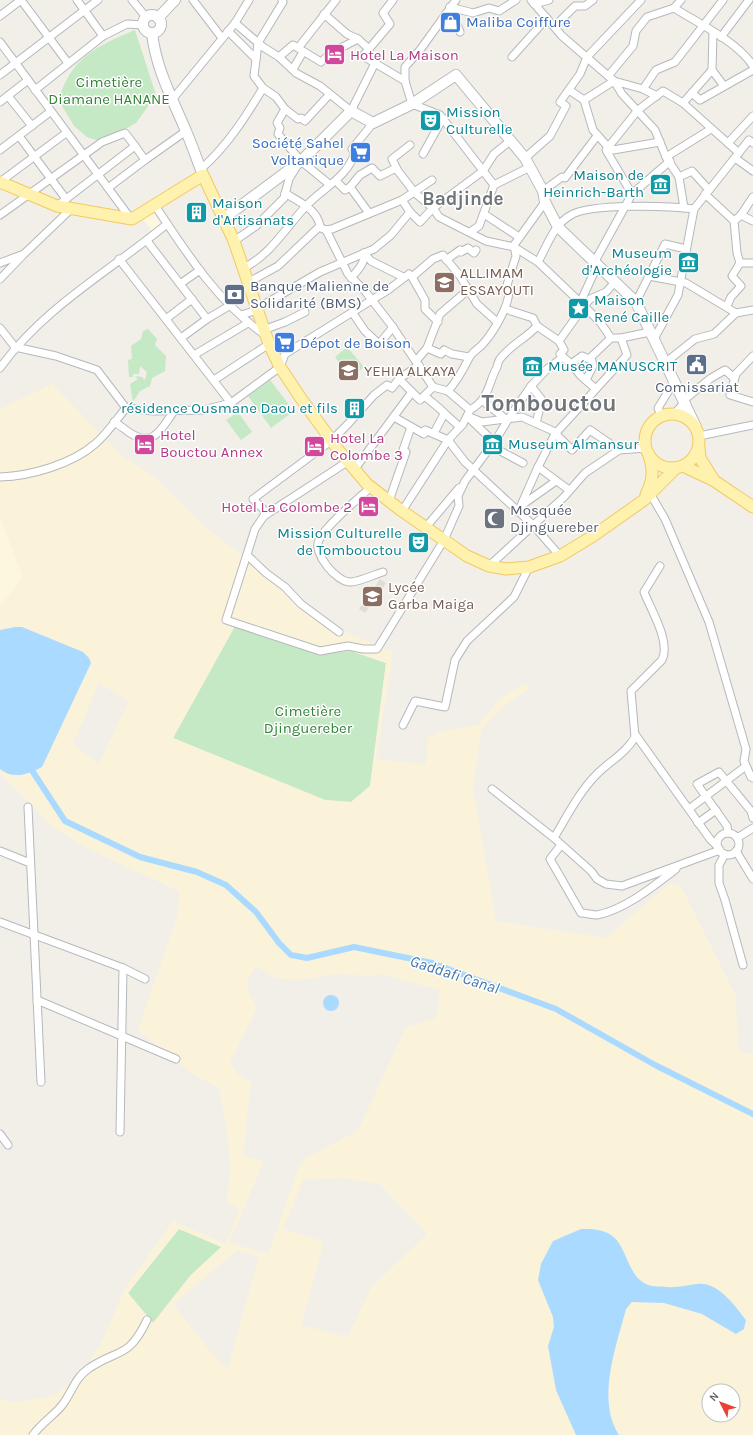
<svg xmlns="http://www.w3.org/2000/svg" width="753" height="1435" viewBox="0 0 753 1435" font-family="Karla,sans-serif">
<rect width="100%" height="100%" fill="#f1efe8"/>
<!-- commercial -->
<g fill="#fef7e0">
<path d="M152,211L161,224L152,231L142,217Z"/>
<path d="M0,517L23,577L0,607Z"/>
</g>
<!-- education -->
<path fill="#e1ded6" d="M380,579L386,583L365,613L359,609Z"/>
<!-- green -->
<g fill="#c5e8c5">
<path d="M135,30L156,95L136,123L102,142L87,137L74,126L58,99C62,90 66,79 72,71C88,49 112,40 135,30Z"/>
<path d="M148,329L157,339L155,345L166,356L165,371L152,378L150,386L140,391L133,402L130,384L138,379L135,376L142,377L145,380L147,372L140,366L139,374H133V377H129L128,360L132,359L131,346L141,339L143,331Z"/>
<path d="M347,347L364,367L351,378L335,357Z"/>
<path d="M270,380L294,411L271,428L248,396Z"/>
<path d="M238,412L252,432L241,440L226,420Z"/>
<path d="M235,626L317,652L351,651L386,663L370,786L351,802L325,800L173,738Z"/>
<path d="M179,1229L222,1247L190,1276L153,1323L128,1293Z"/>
</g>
<!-- sand -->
<path fill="#fbf3d9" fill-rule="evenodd" d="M52,384L122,456L154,477L206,528L346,632L393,652L376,759L426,765L428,738L440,732L478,725L501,698L526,683L529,689L502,707L481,730L473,789L496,921L606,938L669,884L680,885L736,997L738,1050L750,1054L753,1052V1435H619C596,1400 616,1347 626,1309L632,1302L664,1303L702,1314L736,1334L698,1284C680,1288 651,1293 636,1277C629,1269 622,1251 617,1241L538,1279L553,1317L554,1327L548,1346L564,1409L576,1435H0V1399L14,1403L53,1396L81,1375L101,1344L124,1290L173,1221L226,1244L239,1209L226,1201C235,1164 226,1125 219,1088L190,1072L138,1030L178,914L179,891L86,848L51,825L0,773V769L2,771L42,766L91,663L83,652L22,627L0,630V607L23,577L0,517V409ZM235,626L317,652L351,651L386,663L370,786L351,802L325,800L173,738ZM99,683L129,701L99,764L73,744ZM256,966L276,978L300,980L337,974L368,976L380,974L440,990L436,1018L406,1027L358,1131L304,1159L299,1167L268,1254L229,1243L263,1162L243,1155L251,1081L237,1074L230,1062L257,1008C246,986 242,988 256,966ZM342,1178L380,1184L427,1234L371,1288L347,1337L301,1325L324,1242L283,1229L303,1180ZM179,1229L221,1247L190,1276L153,1323L128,1293ZM237,1250L259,1256L228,1368L212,1354L173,1304ZM709,1391H733V1415H709Z"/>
<!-- water -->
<g fill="#aadaff">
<path d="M15,627H22L83,652L89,658L91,663L42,767C29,774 13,780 0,769V630Z"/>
<circle cx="331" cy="1003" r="8"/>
<path d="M581,1229C591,1229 602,1229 611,1235C628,1246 626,1276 648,1285C653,1287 661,1286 667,1287C678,1288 686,1285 697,1284C718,1281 735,1306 746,1320L744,1329L736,1334L702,1314L664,1303L632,1302L626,1309C616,1347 596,1400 619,1435H576L556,1390L548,1346L554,1327L553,1317L538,1280L541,1264L553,1241Z"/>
</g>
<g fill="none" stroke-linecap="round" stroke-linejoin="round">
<!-- canal -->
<path stroke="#aadaff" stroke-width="6" d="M33,772L65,821L140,857L197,872L226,885L256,912L279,943L291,955L307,958L354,947L432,963L556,1009L655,1065L753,1114"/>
<defs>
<g id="street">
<path d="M21,0L68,63"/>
<path d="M77,0L103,36"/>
<path d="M132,0L146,17"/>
<path d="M193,0L222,38"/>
<path d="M282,0L283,2L258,43L254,76L263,88L276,97L285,109L298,119L301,118L305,121L329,95"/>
<path d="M336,0L298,48L321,62L331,53L358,39L369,49"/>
<path d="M393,0L383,13L390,24L363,56L405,81"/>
<path d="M456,0L420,50L405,67V81L412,104L440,115L494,185"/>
<path d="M531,0L562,36L614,81L643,89L657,96"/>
<path d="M534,4L549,0"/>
<path d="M450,7L473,13L489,8L499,11L516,0"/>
<path d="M450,7L460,32"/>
<path d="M674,8L681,0"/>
<path d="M324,14L347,34L358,39"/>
<path d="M0,16L21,0"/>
<path d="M235,23L263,47L279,57L296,73L320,86L351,111L374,65"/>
<path d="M555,26L575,6H585L593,0"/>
<path d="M228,31L256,59"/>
<path d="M713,32L712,70L724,86"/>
<path d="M721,37L749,0"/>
<path d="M0,42L131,219"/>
<path d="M279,57L293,45L298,48"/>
<path d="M512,57L547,18"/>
<path d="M293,69L303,52"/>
<path d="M0,75L98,0"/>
<path d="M609,75L633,46L636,31L647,17L674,8C698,23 738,42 753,66"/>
<path d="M643,89L656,70L675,62L723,0"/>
<path d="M35,90L103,36L127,24L143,25"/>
<path d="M569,90L584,100L593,130L608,147L613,150L660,142"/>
<path d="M692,93L700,100L753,70"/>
<path d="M8,96L32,126"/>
<path d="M584,100L614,81L622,94L655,130L666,157L679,177L684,208"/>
<path d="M171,101L235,23L249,0"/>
<path d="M0,102L28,80"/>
<path d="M683,103L712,70"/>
<path d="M285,109L277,123L280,128L278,134L301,161L329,184"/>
<path d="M19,136L66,199"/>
<path d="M728,143L753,116"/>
<path d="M410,145L392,159L398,171L415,193L433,208L439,217L486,241L514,247L538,262L584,306L559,341L564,350L560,354L563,357"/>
<path d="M135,146L145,160L186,131"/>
<path d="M0,150L50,112"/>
<path d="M423,154L443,118"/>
<path d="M666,157L711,129"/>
<path d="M525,158L550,136L566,106L560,102L580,74L587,57L641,0"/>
<path d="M735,158L753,171"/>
<path d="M201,169C227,146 245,118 263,88"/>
<path d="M679,177L692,171L709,190"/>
<path d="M336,181L345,190L350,187L369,213"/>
<path d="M0,182L66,133"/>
<path d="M350,187L360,175L372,168L380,176L396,168"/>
<path d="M108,188L145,160"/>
<path d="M543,191L562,177L565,178L597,136"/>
<path d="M632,194L606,150L638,110L663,91L683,103L739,153"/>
<path d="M705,194L734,221L737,253L740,263H753"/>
<path d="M402,200L410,212L420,222L433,208L483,171L494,154L510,141"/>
<path d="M154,204C186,252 217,302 265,335"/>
<path d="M484,214L519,237"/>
<path d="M0,215L102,142L125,133L135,146L57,206"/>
<path d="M741,215L753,221"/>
<path d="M734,221L741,215L753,197"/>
<path d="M321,228L326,230L332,229L402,200L432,180"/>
<path d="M326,230L348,274L365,291L392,326L433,387"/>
<path d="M470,232L479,226L494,185L530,167"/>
<path d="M147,241L207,319"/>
<path d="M234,241L256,226L284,198L289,179L297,166"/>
<path d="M364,253L371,261L403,277"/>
<path d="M119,259L231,403"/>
<path d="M446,260L460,250L461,252L468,248L474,253L476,250"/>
<path d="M595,261L632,194L670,161"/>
<path d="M538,262C547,246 554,224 571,215C590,203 670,206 694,209"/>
<path d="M0,263L24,254L71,209"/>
<path d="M242,269C271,255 285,228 307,205C323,188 348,177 355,152L352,149L373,123"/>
<path d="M649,276L686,283L736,313"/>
<path d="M412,277L425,300V309L438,322"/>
<path d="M351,278C357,271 366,262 364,253"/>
<path d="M0,279L22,256"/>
<path d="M247,283L278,266L320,226C317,209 299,202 285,193"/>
<path d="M180,284L200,270"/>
<path d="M636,302L665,244L686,249"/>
<path d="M580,303L598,264"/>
<path d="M727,306L731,297L741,286L732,276L740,263"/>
<path d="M352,312L365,331L379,344L393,327"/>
<path d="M241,315L251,312L320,272L374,249L391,235L410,212"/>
<path d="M166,319L192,299"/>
<path d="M537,326L559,341"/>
<path d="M0,328L15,347L56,356L97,370L126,408L154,411L203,410L231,403L280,367L285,354L388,290L409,274L412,277L433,259L443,255L460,276L477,304L497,322"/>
<path d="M263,330L285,322L305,312"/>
<path d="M181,338L207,319L229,306"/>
<path d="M611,338L600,322L584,306L590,299L606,292L615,282"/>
<path d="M654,339L678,295L694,209L749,140L753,143"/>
<path d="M427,348L441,354L444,350L452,354L469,357"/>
<path d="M194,355L248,323"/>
<path d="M416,361L427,348L440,314L468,290"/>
<path d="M665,363L695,339L714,334L736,313L753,310"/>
<path d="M571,364L581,376L596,389"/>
<path d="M0,368C43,308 111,270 167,224"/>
<path d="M736,374L730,395L753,402"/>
<path d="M399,379L412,392"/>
<path d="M214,380L269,344"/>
<path d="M586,380L593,366L592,361L589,359"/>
<path d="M531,386L542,400L536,423"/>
<path d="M448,391L470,410C490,398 487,386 497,367C498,364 498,361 500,359C510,345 527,338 537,326L533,318L505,309"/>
<path d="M424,396C437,405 447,416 460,427"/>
<path d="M684,400L711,378L725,370L733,377L753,356"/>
<path d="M483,401L507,420"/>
<path d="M661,415L658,408L674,382"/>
<path d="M467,416L482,422L522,417L553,431L572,450L590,430L619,450"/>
<path d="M394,417L424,434L425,430L448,440L465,462L533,525L560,556"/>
<path d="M470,419L494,442"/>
<path d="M114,422C120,425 124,429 130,433C154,448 161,429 174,411"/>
<path d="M434,433L444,414"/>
<path d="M699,436L753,425"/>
<path d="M491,446L523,463"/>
<path d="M347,462L264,516L255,529L226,620L320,651L348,646L363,649H377L444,540L459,506L458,496L465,481L495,441L509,418L531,386L547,369L563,357L571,364L582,356L589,359L611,338H621L650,332"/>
<path d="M538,467L569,490"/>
<path d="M354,470L412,392L420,400L433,387L448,391C457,381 463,370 469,358C472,352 478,349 482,345C492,334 515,299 507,285L516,256L514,245L545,202"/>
<path d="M0,477C31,476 72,464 95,444C107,434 116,420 126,408"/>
<path d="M371,487C358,499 325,526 319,540C312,553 337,583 351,582C361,581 373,575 383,572"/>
<path d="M651,495L665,519L709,622L746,749L744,761L751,777L753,778"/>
<path d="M389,501L406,452L403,450L411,427"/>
<path d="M522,505L556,481"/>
<path d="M402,511L448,440L463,424L469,412"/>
<path d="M518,512L538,467L555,434L627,355L621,338"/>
<path d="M264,516L265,511L253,499L331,441L348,424L374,395L387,385L392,388L399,379L419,365"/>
<path d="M426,527L459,488"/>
<path d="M247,555L266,573L285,587L301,604L339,632"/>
<path d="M489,566L564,497L585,473L619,450L646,448"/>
<path d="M660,566L644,592C651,610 671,642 662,660L631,691L635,737C627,752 609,762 597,774C579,792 567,816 554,838L591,871L597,879L606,884L622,886L720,850"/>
<path d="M403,725L415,701L445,707L455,660L467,641L514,597L529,567"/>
<path d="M635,734L710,839L718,847"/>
<path d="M492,789L554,838"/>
<path d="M28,807L41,1082"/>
<path d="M689,809L746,766"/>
<path d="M698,823L716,810"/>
<path d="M728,833L727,826L697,784L719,772L751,811L753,818"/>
<circle cx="728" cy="844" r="11"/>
<path d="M737,838L753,828"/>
<path d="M561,845L550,859L581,913C586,913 592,915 597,915C624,910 654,886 676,869"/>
<path d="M0,851L30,863"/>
<path d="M736,851L753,879"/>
<path d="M725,854L719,865V883L725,900L743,965"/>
<path d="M0,922L123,968L145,979"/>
<path d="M37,1000L176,1059"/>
<path d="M120,1132L123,968"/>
<path d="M0,1134L8,1145"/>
<path d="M33,1435C41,1423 55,1415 63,1404C72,1392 75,1378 88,1369C118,1348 128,1360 147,1320"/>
</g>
<g id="secondary">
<circle cx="152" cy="24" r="9"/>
<path d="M158,18L175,0"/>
<path d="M152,33C156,69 172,98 186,131C192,145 197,160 203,175"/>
<path d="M223,219L301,161L351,111L373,123L412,104L456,75L525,158L543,191L545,202L558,227L636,302L696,427"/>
<path d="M677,413L685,404"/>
</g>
<g id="primary">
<path d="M0,182L57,206L132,219L203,175L234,241L269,344L280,367L300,397L339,451L367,484L402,511L467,556L489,566L506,569L529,567L560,556L593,536L644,500L676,468"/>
<circle cx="672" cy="441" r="27"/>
<path d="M699,447L700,458L713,479"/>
<path d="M683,466L713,480L753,507"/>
<path d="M646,495C653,480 654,471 649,456"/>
</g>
</defs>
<!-- street casing -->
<use href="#street" stroke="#b5b8bc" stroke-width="9"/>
<!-- secondary casing -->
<use href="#secondary" stroke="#b6babf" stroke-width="12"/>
<!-- primary casing -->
<use href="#primary" stroke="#f2c960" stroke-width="13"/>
<!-- street -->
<use href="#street" stroke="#fff" stroke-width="7"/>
<!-- secondary -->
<use href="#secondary" stroke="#fff" stroke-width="10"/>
<!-- primary -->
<use href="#primary" stroke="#fff2af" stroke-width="11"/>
</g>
<!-- icons -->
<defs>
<symbol id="shop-square" viewBox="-11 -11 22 22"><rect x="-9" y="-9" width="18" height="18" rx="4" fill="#3f7fe0" stroke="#fff"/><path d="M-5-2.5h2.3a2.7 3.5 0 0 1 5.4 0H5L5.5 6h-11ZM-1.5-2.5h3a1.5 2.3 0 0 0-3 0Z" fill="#fff"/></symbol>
<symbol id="hotel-square" viewBox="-11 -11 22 22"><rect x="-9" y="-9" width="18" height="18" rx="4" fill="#d1479c" stroke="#fff"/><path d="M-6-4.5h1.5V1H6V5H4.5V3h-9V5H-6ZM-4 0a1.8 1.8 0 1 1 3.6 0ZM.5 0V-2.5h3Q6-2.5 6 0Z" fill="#fff"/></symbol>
<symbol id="theatre-square" viewBox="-11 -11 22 22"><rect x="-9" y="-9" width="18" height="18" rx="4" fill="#0f9aa8" stroke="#fff"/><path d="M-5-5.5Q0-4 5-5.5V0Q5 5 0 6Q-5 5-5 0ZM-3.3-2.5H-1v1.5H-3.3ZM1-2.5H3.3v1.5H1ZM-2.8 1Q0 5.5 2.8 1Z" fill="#fff"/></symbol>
<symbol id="supermarket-square" viewBox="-11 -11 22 22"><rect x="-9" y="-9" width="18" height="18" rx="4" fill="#3f7fe0" stroke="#fff"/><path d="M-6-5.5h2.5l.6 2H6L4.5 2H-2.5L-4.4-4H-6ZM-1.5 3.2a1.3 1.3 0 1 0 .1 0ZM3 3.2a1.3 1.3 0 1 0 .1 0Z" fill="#fff"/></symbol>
<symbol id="museum-square" viewBox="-11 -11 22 22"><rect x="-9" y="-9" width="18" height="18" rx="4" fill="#0f9aa8" stroke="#fff"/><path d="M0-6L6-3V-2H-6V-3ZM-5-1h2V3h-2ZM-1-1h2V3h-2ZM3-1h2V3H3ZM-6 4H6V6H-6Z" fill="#fff"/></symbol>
<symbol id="building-square" viewBox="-11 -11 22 22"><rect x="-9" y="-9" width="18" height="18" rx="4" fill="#0f9aa8" stroke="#fff"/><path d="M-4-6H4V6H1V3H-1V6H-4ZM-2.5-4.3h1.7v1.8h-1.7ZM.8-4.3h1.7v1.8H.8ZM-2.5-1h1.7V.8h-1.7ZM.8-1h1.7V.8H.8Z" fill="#fff"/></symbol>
<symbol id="school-square" viewBox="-11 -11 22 22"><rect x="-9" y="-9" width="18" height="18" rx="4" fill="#8d6e63" stroke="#fff"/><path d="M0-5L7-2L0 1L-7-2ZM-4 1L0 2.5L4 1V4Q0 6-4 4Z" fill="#fff"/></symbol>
<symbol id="bank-square" viewBox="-11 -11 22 22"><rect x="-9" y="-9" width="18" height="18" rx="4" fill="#5c6f8a" stroke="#fff"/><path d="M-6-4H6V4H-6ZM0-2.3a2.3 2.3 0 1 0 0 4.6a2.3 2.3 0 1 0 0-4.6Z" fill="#fff"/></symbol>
<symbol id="sight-square" viewBox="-11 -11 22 22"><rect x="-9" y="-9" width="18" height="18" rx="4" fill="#0f9aa8" stroke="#fff"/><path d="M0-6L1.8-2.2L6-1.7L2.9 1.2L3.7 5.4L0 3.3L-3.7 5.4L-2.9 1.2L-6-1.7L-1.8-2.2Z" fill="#fff"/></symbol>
<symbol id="civic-square" viewBox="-11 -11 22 22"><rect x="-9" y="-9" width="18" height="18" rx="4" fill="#5c6f8a" stroke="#fff"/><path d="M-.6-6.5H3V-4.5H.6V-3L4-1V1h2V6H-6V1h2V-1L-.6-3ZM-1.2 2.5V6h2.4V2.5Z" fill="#fff"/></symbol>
<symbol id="mosque-square" viewBox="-11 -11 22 22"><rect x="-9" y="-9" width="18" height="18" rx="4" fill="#6b7280" stroke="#fff"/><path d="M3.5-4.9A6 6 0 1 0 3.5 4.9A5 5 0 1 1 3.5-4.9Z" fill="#fff"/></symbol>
</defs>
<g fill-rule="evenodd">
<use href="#shop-square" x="438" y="10" width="25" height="25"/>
<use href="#hotel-square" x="322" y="42" width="25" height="25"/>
<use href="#theatre-square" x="418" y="108" width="25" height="25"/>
<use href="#supermarket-square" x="348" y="140" width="25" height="25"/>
<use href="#museum-square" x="648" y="172" width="25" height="25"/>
<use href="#building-square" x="184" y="200" width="25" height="25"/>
<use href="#museum-square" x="676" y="250" width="25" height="25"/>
<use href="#school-square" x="432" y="270" width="25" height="25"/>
<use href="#bank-square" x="222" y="282" width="25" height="25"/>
<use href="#sight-square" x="566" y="296" width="25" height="25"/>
<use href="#supermarket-square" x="272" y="330" width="25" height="25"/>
<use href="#civic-square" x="684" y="352" width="25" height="25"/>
<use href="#museum-square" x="520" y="354" width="25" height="25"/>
<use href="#school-square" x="336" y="358" width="25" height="25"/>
<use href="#building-square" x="342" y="396" width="25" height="25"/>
<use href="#hotel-square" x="132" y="432" width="25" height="25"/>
<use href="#museum-square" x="480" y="432" width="25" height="25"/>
<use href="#hotel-square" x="302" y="434" width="25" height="25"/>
<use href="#hotel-square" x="356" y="494" width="25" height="25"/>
<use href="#mosque-square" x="482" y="506" width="25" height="25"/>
<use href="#theatre-square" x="406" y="530" width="25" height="25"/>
<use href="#school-square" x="360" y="584" width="25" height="25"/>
</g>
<g text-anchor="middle" stroke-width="3" stroke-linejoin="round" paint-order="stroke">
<!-- shop labels -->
<g font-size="15" fill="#366cbe" stroke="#fff" text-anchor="start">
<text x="466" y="27">Maliba Coiffure</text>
<text x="344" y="148" text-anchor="end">Société Sahel<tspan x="344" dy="17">Voltanique</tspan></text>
<text x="300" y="348">Dépot de Boison</text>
</g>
<!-- hotel labels -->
<g font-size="15" fill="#b23c85" stroke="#fff" text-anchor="start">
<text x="350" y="60">Hotel La Maison</text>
<text x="160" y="440">Hotel<tspan x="160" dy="17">Bouctou Annex</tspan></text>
<text x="330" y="443">Hotel La<tspan x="330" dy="17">Colombe 3</tspan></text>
<text x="352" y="512" text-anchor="end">Hotel La Colombe 2</text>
</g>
<!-- park labels -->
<g font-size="15" fill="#348238" stroke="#fff">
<text x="109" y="87">Cimetière<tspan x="109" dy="17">Diamane HANANE</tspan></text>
<text x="308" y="716">Cimetière<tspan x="308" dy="17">Djinguereber</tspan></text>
</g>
<!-- culture labels -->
<g font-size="15" fill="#0d838f" stroke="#fff" text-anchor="start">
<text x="446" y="117">Mission<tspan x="446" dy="17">Culturelle</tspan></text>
<text x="644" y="180" text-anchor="end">Maison de<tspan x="644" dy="17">Heinrich-Barth</tspan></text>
<text x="212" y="208">Maison<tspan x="212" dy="17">d'Artisanats</tspan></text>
<text x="672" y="258" text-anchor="end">Museum<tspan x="672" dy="17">d'Archéologie</tspan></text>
<text x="594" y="305">Maison<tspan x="594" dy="17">René Caille</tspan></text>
<text x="548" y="371">Musée MANUSCRIT</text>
<text x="338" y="413" text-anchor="end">résidence Ousmane Daou et fils</text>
<text x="508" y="449">Museum Almansur</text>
<text x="402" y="538" text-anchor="end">Mission Culturelle<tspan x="402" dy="17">de Tombouctou</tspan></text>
</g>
<!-- education labels -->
<g font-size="15" fill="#785e54" stroke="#fff" text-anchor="start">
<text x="460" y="278">ALL.IMAM<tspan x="460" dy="17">ESSAYOUTI</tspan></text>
<text x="364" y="376">YEHIA ALKAYA</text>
<text x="388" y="592">Lycée<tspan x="388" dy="17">Garba Maiga</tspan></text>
</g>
<!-- service labels -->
<g font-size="15" fill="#4e5e75" stroke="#fff" text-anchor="start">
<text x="250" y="291">Banque Malienne de<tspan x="250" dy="17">Solidarité (BMS)</tspan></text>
<text x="697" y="392" text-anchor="middle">Comissariat</text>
</g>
<!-- worship labels -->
<g font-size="15" fill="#5b616d" stroke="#fff" text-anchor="start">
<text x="510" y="515">Mosquée<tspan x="510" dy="17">Djinguereber</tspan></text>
</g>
<!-- water labels -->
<g font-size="16" font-style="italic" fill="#4174aa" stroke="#fff">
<text transform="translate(455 974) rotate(18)" y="6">Gaddafi Canal</text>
</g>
<!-- district labels -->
<g font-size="19" font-weight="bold" fill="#70757a" stroke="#fff">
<text x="463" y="205">Badjinde</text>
</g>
<!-- town labels -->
<g font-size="23" font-weight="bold" fill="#70757a" stroke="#fff">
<text x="549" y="411">Tombouctou</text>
</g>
</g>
<!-- north arrow -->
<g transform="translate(721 1403) rotate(312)"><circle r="19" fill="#ffffff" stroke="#bfc1c3"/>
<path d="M0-3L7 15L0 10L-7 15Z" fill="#ea4335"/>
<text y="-6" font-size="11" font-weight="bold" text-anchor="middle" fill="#5f6368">N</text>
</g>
</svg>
